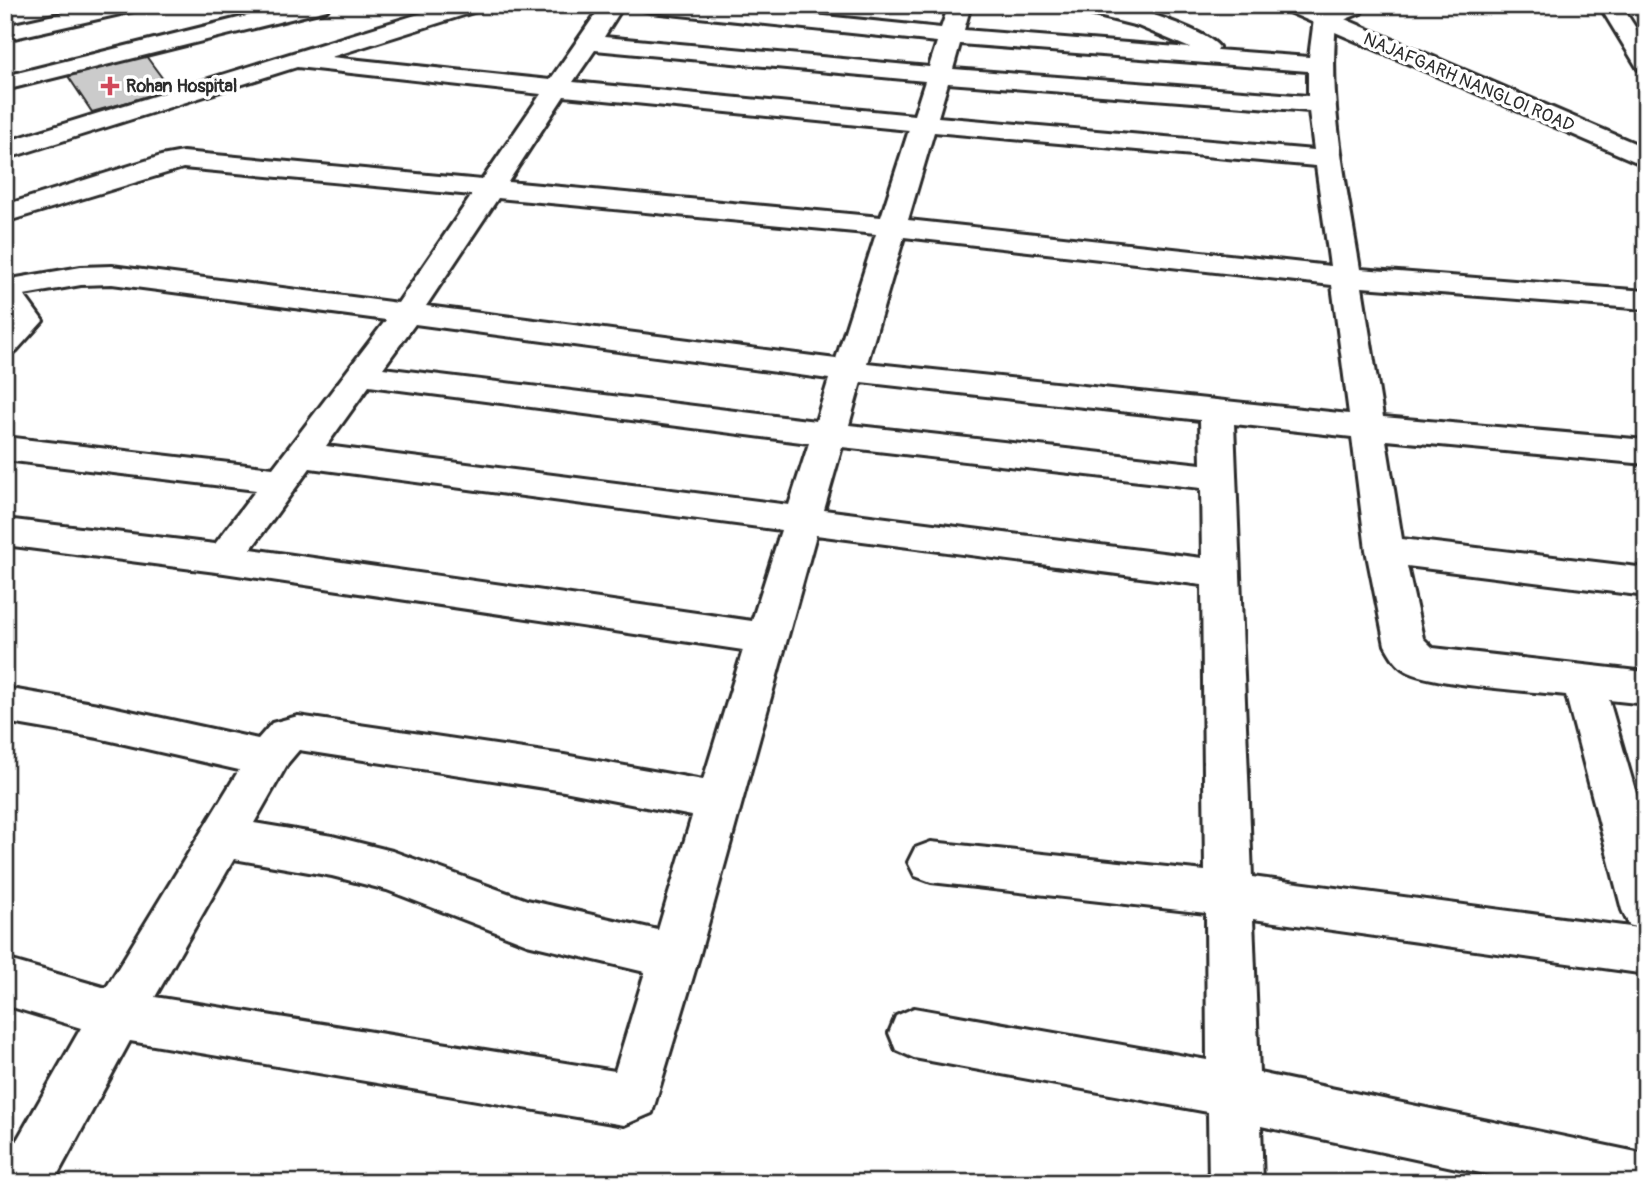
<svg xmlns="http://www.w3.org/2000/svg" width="1651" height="1188" viewBox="0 0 1651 1188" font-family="Pangolin,sans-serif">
<rect width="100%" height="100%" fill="#fff"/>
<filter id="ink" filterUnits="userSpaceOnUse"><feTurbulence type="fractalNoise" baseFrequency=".0143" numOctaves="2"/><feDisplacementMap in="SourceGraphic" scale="14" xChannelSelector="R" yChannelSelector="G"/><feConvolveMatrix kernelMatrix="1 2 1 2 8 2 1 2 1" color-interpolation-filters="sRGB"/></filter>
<g filter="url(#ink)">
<!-- building -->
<g fill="#cbcbcb" stroke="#2b2b2b" stroke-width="2">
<path d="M795,5H837L831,20L790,16Z"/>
<path d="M146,56L171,90L92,112L68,76Z"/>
</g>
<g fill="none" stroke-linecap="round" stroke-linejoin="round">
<defs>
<g id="minor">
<path d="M99,5H141L138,10L5,40V26Z"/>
<path d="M291,5H330L327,10L5,90V76Z"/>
<path d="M448,5H483L480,10L331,57L550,80L602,5H624L604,37L929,67L937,42L651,12L643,10L640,5H719L941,28L949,5H971L964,30L1190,48L1138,26L1074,10L1071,5C1086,5 1101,4 1116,5C1135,7 1209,32 1219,47L1217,50L1309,57L1314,19C1324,5 1347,5 1362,5L1364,8L1361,13L1336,23C1328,106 1347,187 1360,269L1646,291V309L1362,287L1383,417L1646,440V464L1386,440L1402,539L1646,568V596L1407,566L1423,638L1433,648L1646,672V704L1609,700L1646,828V974L1253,919L1259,1073L1646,1154V1183H1527L1261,1126L1263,1183H1209L1208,1112L914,1058L896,1050L889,1033L896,1016L914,1008L1207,1060L1206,913L931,882L915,876L908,862L915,848L931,842L1205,871L1202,585L816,535L699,957L652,1113L624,1125L130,1041L53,1183H5V1161L81,1028L5,1005V959L106,988L239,770L98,738L5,722V688L98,704L258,739L272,723L298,716L564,755L703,780L743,650L224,573L5,545V519L215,544L256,490L5,460V437L273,468L386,320L112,284L81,285L24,295L43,321L16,351L5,354V325L11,320L5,312V280L81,267L112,266L398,303L472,195L183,168L5,222V205L161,156L183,152L482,180L541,94L297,67L5,159V142ZM960,44L1308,71V96L953,69ZM595,50L925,81L914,115L573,82ZM948,83L1309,111L1314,150L938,117ZM564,96L909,130L881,217L508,182ZM934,132L1316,166L1330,266L908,220ZM498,198L876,234L836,359L426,306ZM904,237L1332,285L1349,414L867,363ZM415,324L829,379L816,421L383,368ZM861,382L1200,420L1201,464L849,425ZM369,386L809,443L789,505L326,446ZM1234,424L1352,437L1366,550L1385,645C1390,654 1396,665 1405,670C1427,685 1534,691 1566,695L1622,910L1629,925L1638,928L1252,877ZM842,447L1201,488L1202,558L824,510ZM310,468L781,530L752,621L251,549ZM299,750L564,791L692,816L658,930L527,900L392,851L332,836L254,823L288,763ZM234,859L332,876L387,890L527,944L645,972L615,1071L155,997Z"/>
<path d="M1599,5H1621L1646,44V71L1638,69Z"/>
</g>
<path id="primary" d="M1281,5H1312L1646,148V166L1284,10Z"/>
</defs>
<!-- minor casing -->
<use href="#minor" stroke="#2b2b2b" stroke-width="6"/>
<!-- primary casing -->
<use href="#primary" stroke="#2b2b2b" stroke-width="6"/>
<!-- minor -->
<use href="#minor" fill="#fff" fill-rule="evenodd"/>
<!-- primary -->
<use href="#primary" fill="#fff" fill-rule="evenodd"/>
</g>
</g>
<!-- markers -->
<path fill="#d1495b" stroke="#fff" stroke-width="2.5" d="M106.5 75.5h7v7h7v7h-7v7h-7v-7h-7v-7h7z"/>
<g text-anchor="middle" stroke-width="7" stroke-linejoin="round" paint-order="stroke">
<!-- far-street labels -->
<g font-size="18" fill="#2b2b2b" stroke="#fff">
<text transform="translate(1469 82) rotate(23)" y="6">NAJAFGARH NANGLOI ROAD</text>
</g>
<!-- far-poi labels -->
<g font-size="18" font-weight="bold" fill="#2b2b2b" stroke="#fff" text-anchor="start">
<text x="126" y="92">Rohan Hospital</text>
</g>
</g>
<!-- margin -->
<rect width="1651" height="1188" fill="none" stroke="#fff" stroke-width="28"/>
<rect x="14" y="14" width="1623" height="1160" fill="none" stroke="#2b2b2b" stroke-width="2.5" filter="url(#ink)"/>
</svg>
